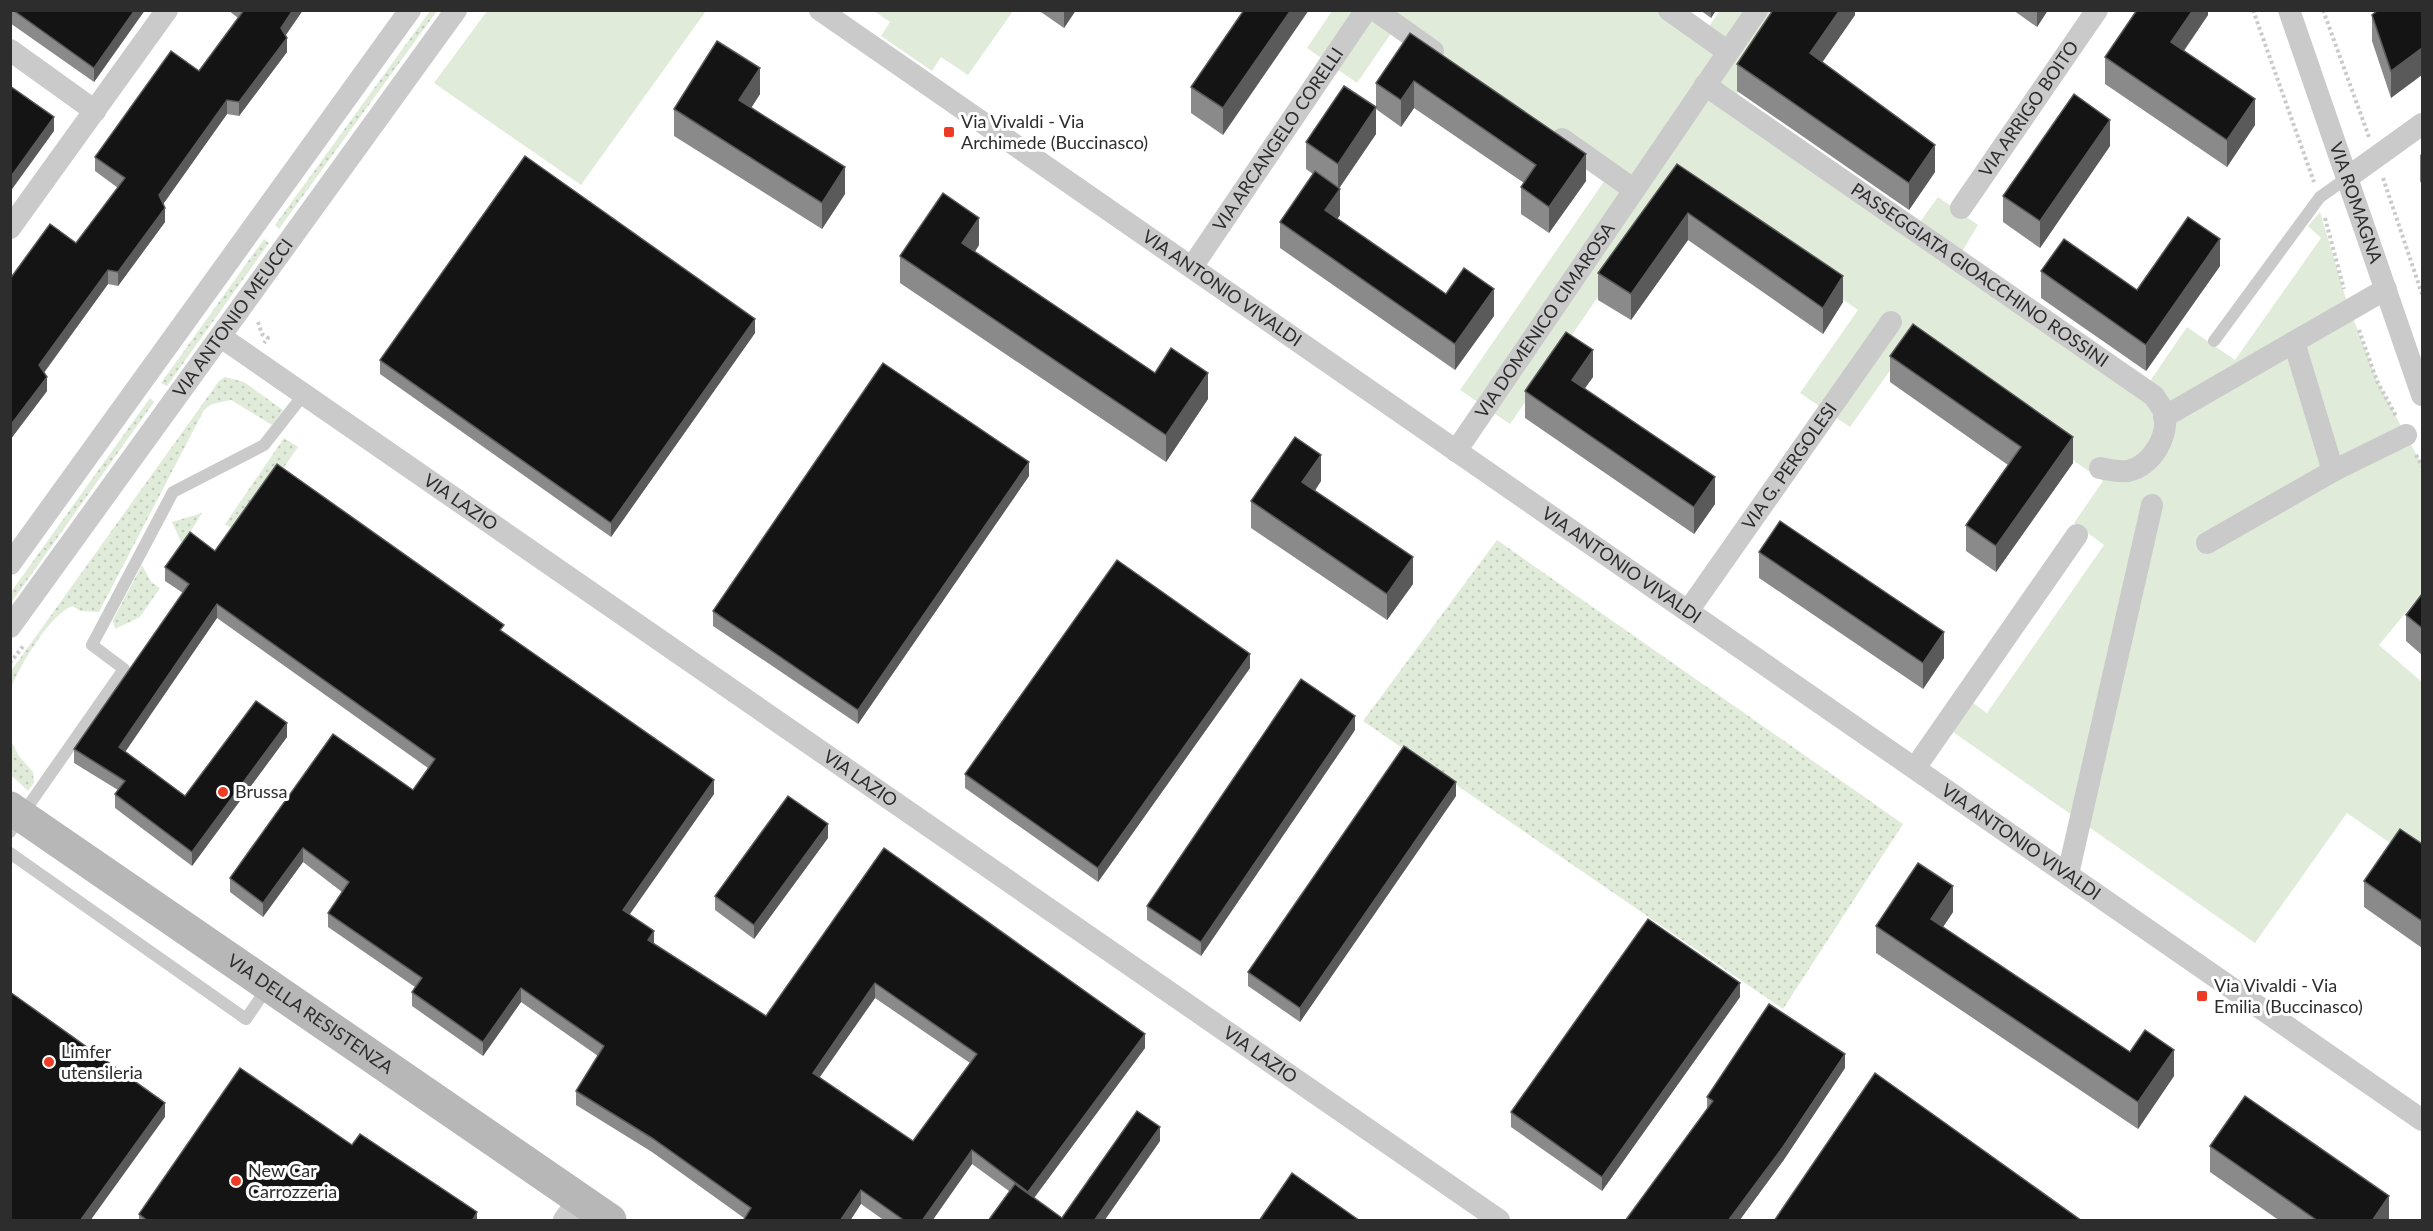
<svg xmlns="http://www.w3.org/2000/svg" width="2433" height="1231" viewBox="0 0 2433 1231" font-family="Lato,sans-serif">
<defs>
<pattern id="grass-dots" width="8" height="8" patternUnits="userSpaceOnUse" patternTransform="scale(1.5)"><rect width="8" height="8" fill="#e0ecd9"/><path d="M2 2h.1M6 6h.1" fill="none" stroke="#c0cbbb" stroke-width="1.8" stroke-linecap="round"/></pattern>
</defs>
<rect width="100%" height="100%" fill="#fff"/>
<!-- grass -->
<g fill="url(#grass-dots)">
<path d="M430,11H437L279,229L275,225Z"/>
<path d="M264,239L269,243L167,386L161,383Z"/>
<path d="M225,377L244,382L283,410L272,425L231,400L212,404L204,410L99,612L81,611L72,606C49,616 20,665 11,688V671L219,381Z"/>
<path d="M150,398L154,402L11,603V592Z"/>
<path d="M284,438L298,447L238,533L225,524Z"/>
<path d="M202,513L184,542H181L172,522Z"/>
<path d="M1497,540L1903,824L1783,1009L1363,721Z"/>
<path d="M142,565L151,582L160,588L140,617L115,629L113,620Z"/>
<path d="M11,741L19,756L33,772L34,783L28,791L11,775Z"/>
</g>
<!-- park -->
<g fill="#e0ecd9">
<path d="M487,11V10L706,11L581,185L434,83Z"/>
<path d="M874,11H1013L968,75L941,57L932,71L881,36L890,22Z"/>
<path d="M1332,11H1679L1707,29L1720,11H1795L1733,100L1917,226L1938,197L1978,225L1960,255L2148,384L2187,327L2235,360L2321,238L2308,226L2320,212L2347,302L2377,381L2422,465V593L2379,645L2422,682V865L2347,813L2255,943L1953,732L1973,703L1987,713L2104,545L2074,523L2103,481L1908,345L1850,427L1800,393L1858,310L1677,183L1510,424L1460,390L1605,180L1392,32L1357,83L1307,48Z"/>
</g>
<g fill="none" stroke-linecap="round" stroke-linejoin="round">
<!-- path -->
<g stroke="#cacaca" stroke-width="4" stroke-dasharray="3 3" stroke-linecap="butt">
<path d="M2253,10L2314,182"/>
<path d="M2323,10L2369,137"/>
<path d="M2383,178L2422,294"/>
<path d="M2325,218L2344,289"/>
<path d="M258,322L262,334L268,338L264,343"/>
<path d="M2359,330L2377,381L2396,416"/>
<path d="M2416,455L2422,466"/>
<path d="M10,663L24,645"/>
</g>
<!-- lane -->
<g stroke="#cacaca" stroke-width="12">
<path d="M2214,341L2320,197L2347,178"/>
<path d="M10,832L124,669L92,645L173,492L264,445L304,394"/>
<path d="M10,853L246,1019L267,988"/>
</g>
<!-- street -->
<g stroke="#cacaca" stroke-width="22">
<path id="s1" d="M820,10L2422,1120"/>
<path d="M1375,10L1433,51"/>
<path d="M1669,10L1728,52"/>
<path id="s2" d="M2289,10L2422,395"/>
<path d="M10,50L95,111"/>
<path id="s3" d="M1705,85L2154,396C2157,401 2162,407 2164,412C2170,435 2152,466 2128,471C2118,472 2109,470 2100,468"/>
<path d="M1562,139L1633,189"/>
<path d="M2347,178L2422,124"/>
<path id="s4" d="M1961,208L2097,10"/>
<path d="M10,228L167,10"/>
<path id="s5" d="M1192,267L1366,10"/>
<path id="s6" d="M221,337L1499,1220"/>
<path d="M2294,342L2333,471"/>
<path d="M2164,417L2386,289"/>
<path id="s7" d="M1456,451L1757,10"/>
<path d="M2207,543L2333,471L2406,435"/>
<path d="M10,564L410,10"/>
<path id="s8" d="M1688,611L1891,322"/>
<path id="s9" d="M10,627L456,10"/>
<path d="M1915,768L2077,535"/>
<path d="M2068,874L2152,505"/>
<path d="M564,1220L579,1199"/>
</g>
<!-- secondary -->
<path stroke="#b7b7b7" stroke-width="33" id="s10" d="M10,808L610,1220"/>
</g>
<!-- wall -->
<g fill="#8a8a8a" fill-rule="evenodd">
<path d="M10,10H145L94,82L10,23Z"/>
<path d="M228,10H303L285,36L287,52L239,116L227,114L163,204L165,222L118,286L108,284L44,373L47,391L10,440V279L76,243L118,188L95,171V157L199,71L238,18Z"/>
<path d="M1038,10H1076L1064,28Z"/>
<path d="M1244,10L1223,135L1191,113V87Z"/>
<path d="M1700,10H1716L1711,18Z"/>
<path d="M1855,10V15L1822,62L1935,172L1909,210L1737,91V64Z"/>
<path d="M2013,10H2048L2037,27Z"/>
<path d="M2208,10V15L2184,51L2255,125L2227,167L2105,84V57Z"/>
<path d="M2422,10L2391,98L2372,41V15Z"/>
<path d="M1410,33L1586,181L1549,233L1521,214V187L1524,183L1414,108L1401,127L1376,109V83Z"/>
<path d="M760,94L751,108L845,194L822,229L674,136V109Z"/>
<path d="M1376,134L1339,188L1340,215L1337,219L1446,294L1494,316L1455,370L1280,248V222L1313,174L1306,169V142Z"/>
<path d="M2110,146L2040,248L2003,222V196Z"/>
<path d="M2422,153V185L2420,181V155Z"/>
<path d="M1677,164L1843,302L1823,334L1688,240L1631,320L1598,300V273Z"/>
<path d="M979,245L975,252L1155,373L1208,399L1166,462L900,283V256Z"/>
<path d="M2220,266L2146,371L2041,298V271L2137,290Z"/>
<path d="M755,333L611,537L380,374V360Z"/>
<path d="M1890,356L2073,463L1996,572L1966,551V525L2008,465L1890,382Z"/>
<path d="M1593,377L1585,388L1715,504L1694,534L1525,418V391Z"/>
<path d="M1029,476L858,724L713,626V611Z"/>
<path d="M1321,481L1315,491L1413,584L1387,620L1251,528V501Z"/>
<path d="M215,551L504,633L714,794L629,914L654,944L766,1016L884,848L1145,1048L1034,1198L1062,1218L1160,1141L1104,1221H988L1009,1191L972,1164L932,1221H885L861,1204L744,1218L652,1152L576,1105V1091L598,1056L521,1002L483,1056L412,1006V992L415,987L328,927V913L342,892L303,862L263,917L230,892V878L413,790L428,768L217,618L125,751L185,796L287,737L192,866L115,808V794L118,790L74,763V749L183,593L165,581V567ZM875,998L970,1063L913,1141L819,1077Z"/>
<path d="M1759,552L1944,658L1923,689L1759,578Z"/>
<path d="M2422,594V655L2406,641V615Z"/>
<path d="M1250,668L1098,882L965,788V774Z"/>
<path d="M1355,730L1201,956L1147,920V906Z"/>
<path d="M1456,796L1300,1022L1248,986V972Z"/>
<path d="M828,838L754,939L715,910V896Z"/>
<path d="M2422,844V948L2364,907V881Z"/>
<path d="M1953,912L1943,927L2130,1052L2174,1076L2138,1129L1876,953V926Z"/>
<path d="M1740,997L1602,1191L1511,1127V1112Z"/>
<path d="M1845,1068L1783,1161L1739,1221H1625L1707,1109V1097Z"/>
<path d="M352,1145L477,1221H139V1214Z"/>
<path d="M2210,1146L2389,1221H2280L2210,1172Z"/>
</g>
<!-- shaded-wall -->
<g fill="#5a5a5a">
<path d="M135,10H145L94,82V68Z"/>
<path d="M293,10H303L281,42V28Z"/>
<path d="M1064,10H1076L1064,28Z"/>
<path d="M1291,10H1309L1223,135V108Z"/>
<path d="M1711,10H1716L1711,18Z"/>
<path d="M1840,10H1855V15L1810,80V53Z"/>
<path d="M2037,10H2048L2037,27Z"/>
<path d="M2193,10H2208V15L2171,69V42Z"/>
<path d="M287,38V52L239,116V102Z"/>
<path d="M2422,48V75L2391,98V71Z"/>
<path d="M760,68V94L739,127V100Z"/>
<path d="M1414,81V108L1401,127V100Z"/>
<path d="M2255,99V125L2227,167V140Z"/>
<path d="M227,100V114L159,210V195Z"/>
<path d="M1376,107V134L1338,190V164Z"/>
<path d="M54,117V131L10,192V178Z"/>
<path d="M2110,120V146L2040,248V221Z"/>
<path d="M1935,145V172L1909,210V183Z"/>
<path d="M1586,154V181L1549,233V207Z"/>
<path d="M845,167V194L822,229V203Z"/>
<path d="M1340,189V215L1325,237V210Z"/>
<path d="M165,208V222L118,286V272Z"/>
<path d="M1688,213V240L1631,320V294Z"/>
<path d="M979,218V245L962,270V243Z"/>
<path d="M2220,239V266L2146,371V345Z"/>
<path d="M108,270V284L39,379V365Z"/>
<path d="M1843,276V302L1823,334V308Z"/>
<path d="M1494,289V316L1455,370V344Z"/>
<path d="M755,319V333L611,537V523Z"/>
<path d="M1593,350V377L1572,406V380Z"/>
<path d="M1208,373V399L1166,462V435Z"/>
<path d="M47,377V391L10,440V426Z"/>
<path d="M2073,437V463L1996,572V546Z"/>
<path d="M1321,455V481L1302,509V482Z"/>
<path d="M1029,462V476L858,724V710Z"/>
<path d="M1715,477V504L1694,534V507Z"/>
<path d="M1413,557V584L1387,620V594Z"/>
<path d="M217,604V618L119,761V747Z"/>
<path d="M1944,632V658L1923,689V663Z"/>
<path d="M1250,654V668L1098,882V868Z"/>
<path d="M1355,716V730L1201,956V942Z"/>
<path d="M287,723V737L192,866V852Z"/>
<path d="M714,780V794L623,924V910Z"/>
<path d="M1456,782V796L1300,1022V1008Z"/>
<path d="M828,824V838L754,939V925Z"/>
<path d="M303,848V862L263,917V903Z"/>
<path d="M1953,886V912L1931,945V919Z"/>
<path d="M654,931V945L648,940Z"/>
<path d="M875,983V998L813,1087V1073Z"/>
<path d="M1740,983V997L1602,1191V1177Z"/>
<path d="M521,988V1002L483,1056V1042Z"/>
<path d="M1145,1034V1048L1028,1206V1192Z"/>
<path d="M2174,1050V1076L2138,1129V1102Z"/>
<path d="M1845,1054V1068L1783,1161L1739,1221H1728Z"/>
<path d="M165,1103V1117L90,1221H80Z"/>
<path d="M1160,1127V1141L1104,1221H1094Z"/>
<path d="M972,1150V1164L932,1221H922Z"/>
<path d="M861,1190V1204L850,1221H840Z"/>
<path d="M2389,1196V1221H2372Z"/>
<path d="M477,1212V1221H472Z"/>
</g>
<!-- building -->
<g fill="#141414" stroke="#5a5a5a" stroke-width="1.5" fill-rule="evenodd">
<path d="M13,10H135L94,68Z"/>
<path d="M244,10H293L281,28L287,38L239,102L227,100L159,195L165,208L118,272L108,270L39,365L47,377L10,426V279L50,224L76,243L125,178L95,157L171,51L199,71Z"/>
<path d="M1244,10H1291L1223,108L1191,87Z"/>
<path d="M1773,10H1840L1810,53L1935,145L1909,183L1737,64Z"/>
<path d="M2137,10H2193L2171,42L2255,99L2227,140L2105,57Z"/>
<path d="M2378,10H2422V48L2391,71L2372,15Z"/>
<path d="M1410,33L1586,154L1549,207L1521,187L1536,165L1414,81L1401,100L1376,83Z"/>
<path d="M717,41L760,68L739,100L845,167L822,203L674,109Z"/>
<path d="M10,86L54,117L10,178Z"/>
<path d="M1344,86L1376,107L1338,164L1306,142Z"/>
<path d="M2074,94L2110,120L2040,221L2003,196Z"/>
<path d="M525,156L755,319L611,523L380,360Z"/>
<path d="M1677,164L1843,276L1823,308L1688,213L1631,294L1598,273Z"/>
<path d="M1315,171L1340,189L1325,210L1446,294L1464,268L1494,289L1455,344L1280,222Z"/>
<path d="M943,193L979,218L962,243L1155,373L1171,348L1208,373L1166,435L900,256Z"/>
<path d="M2188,217L2220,239L2146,345L2041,271L2064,239L2137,290Z"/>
<path d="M1913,324L2073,437L1996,546L1966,525L2021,447L1890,356Z"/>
<path d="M1566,332L1593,350L1572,380L1715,477L1694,507L1525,391Z"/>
<path d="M883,363L1029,462L858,710L713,611Z"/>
<path d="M1295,437L1321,455L1302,482L1413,557L1387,594L1251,501Z"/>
<path d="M277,464L504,625L500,630L714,780L623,910L654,931L648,940L766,1016L884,848L1145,1034L1028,1192L972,1150L922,1221H905L861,1190L840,1221H743L751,1208L652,1138L576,1091L604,1046L521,988L483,1042L412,992L422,978L328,913L349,882L303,848L263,903L230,878L333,734L413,790L435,759L217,604L119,747L185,796L256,701L287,723L192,852L115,794L125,781L74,749L189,584L165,567L190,532L215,551ZM875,983L977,1054L913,1141L813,1073Z"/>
<path d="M1780,521L1944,632L1923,663L1759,552Z"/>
<path d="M1117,560L1250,654L1098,868L965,774Z"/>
<path d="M2422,594V628L2406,615Z"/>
<path d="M1301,679L1355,716L1201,942L1147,906Z"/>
<path d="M1404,746L1456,782L1300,1008L1248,972Z"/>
<path d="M788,796L828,824L754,925L715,896Z"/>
<path d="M2400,829L2422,844V921L2364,881Z"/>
<path d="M1918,863L1953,886L1931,919L2130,1052L2145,1030L2174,1050L2138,1102L1876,926Z"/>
<path d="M1648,919L1740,983L1602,1177L1511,1112Z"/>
<path d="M10,992L165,1103L80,1221H10Z"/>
<path d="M1769,1004L1845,1054L1783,1147L1728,1221H1625L1713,1101L1707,1097Z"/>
<path d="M240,1068L352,1145L360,1134L477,1212L472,1221H148L139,1214Z"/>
<path d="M1875,1073L2082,1221H1774Z"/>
<path d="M2245,1096L2389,1196L2372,1221H2318L2210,1146Z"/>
<path d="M1137,1111L1160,1127L1094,1221H988L1015,1184L1062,1218Z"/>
<path d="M1292,1173L1360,1221H1259Z"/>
</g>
<!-- markers -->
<g fill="#ee3b25" stroke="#fff" stroke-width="2">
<rect x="943" y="126" width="12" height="12" rx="3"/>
<circle cx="223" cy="792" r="6"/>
<rect x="2196" y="990" width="12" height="12" rx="3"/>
<circle cx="49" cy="1062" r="6"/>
<circle cx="236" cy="1181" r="6"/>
</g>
<g text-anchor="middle" stroke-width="6" stroke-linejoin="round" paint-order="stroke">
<!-- street labels -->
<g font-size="18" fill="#2d2d2d" stroke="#fff">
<text dy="6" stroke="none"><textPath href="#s4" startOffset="120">VIA ARRIGO BOITO</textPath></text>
<text dy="6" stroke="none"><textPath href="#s5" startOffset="154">VIA ARCANGELO CORELLI</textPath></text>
<text dy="6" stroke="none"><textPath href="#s2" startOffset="204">VIA ROMAGNA</textPath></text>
<text dy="6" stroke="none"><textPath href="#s3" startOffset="334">PASSEGGIATA GIOACCHINO ROSSINI</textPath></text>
<text dy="6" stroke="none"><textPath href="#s1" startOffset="489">VIA ANTONIO VIVALDI</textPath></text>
<text dy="6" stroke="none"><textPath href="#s9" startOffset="381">VIA ANTONIO MEUCCI</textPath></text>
<text dy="6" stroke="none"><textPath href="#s7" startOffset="158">VIA DOMENICO CIMAROSA</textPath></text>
<text dy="6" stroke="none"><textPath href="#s8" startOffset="177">VIA G. PERGOLESI</textPath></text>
<text dy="6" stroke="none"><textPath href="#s6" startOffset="291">VIA LAZIO</textPath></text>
<text dy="6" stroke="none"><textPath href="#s1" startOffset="975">VIA ANTONIO VIVALDI</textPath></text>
<text dy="6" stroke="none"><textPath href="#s6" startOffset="777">VIA LAZIO</textPath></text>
<text dy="6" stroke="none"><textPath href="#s1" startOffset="1461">VIA ANTONIO VIVALDI</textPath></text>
<text dy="6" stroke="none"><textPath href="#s10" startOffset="364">VIA DELLA RESISTENZA</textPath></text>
<text dy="6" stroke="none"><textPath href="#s6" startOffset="1263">VIA LAZIO</textPath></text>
</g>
<!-- poi labels -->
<g font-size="18" fill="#2d2d2d" stroke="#fff" text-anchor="start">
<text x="961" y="128">Via Vivaldi - Via<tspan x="961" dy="21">Archimede (Buccinasco)</tspan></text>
<text x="235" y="798">Brussa</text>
<text x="2214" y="992">Via Vivaldi - Via<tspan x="2214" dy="21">Emilia (Buccinasco)</tspan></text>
<text x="61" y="1058">Limfer<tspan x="61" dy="21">utensileria</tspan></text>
<text x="248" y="1177">New Car<tspan x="248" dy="21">Carrozzeria</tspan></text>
</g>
</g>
<!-- border -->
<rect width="2433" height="1231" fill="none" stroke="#2d2d2d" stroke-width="24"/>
</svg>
